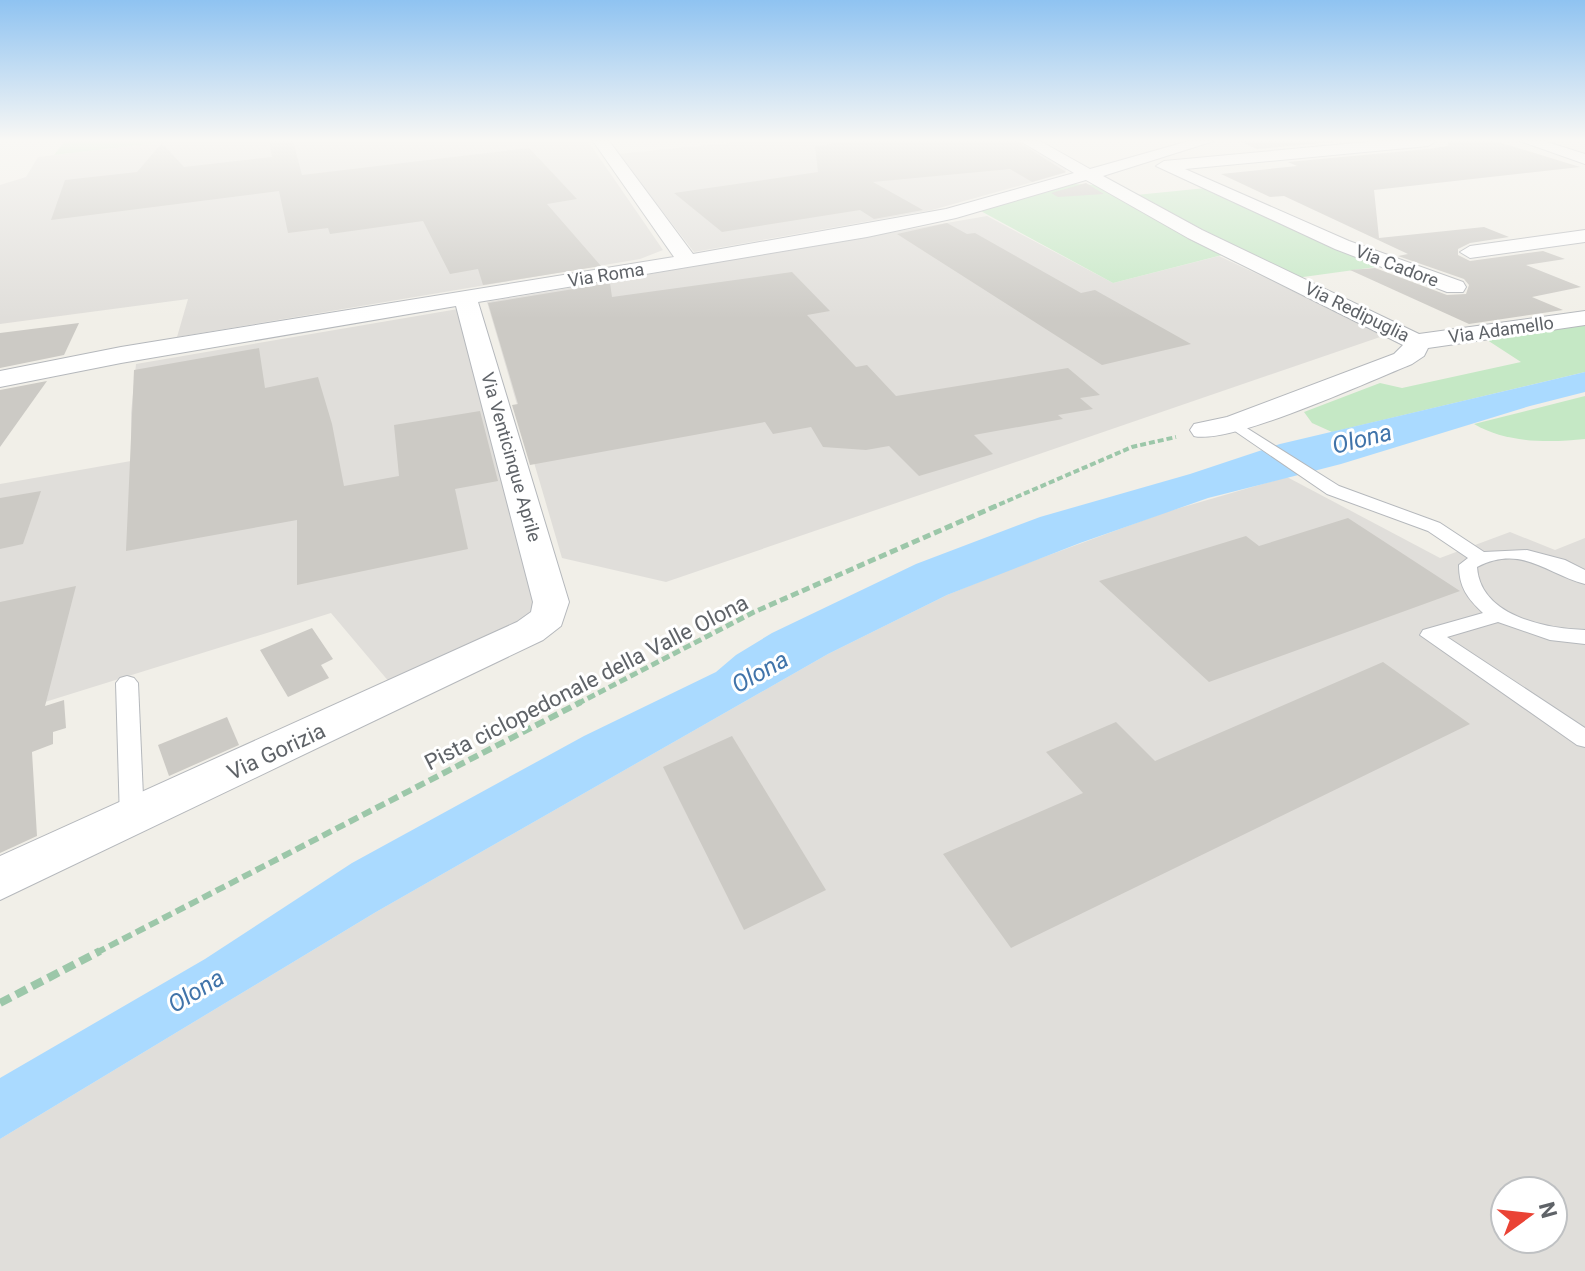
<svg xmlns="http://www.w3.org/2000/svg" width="1585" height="1271" viewBox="0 0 1585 1271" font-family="Roboto,sans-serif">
<rect width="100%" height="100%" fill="#f1efe8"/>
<!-- industrial -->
<g fill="#e0deda" fill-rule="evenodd">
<path d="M175,141H588L663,250L640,259L177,337L188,299L0,324V185L26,177L38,157Z"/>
<path d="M748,141H1017L1066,169L1065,173L932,210L694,252L618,154Z"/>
<path d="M987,216L1113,283L1219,256L1386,335L666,582L562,558L487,302Z"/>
<path d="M458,309L541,617L390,683L331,613L0,716V484L131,461V413L136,364Z"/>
<path d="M1287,477L1440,558L1510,532L1555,550L1585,538V1271H0V1139L376,912L828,654L947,595L1006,571L1166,512ZM1505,1191H1553V1239H1505Z"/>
</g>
<!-- green -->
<g fill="#c5e8c5">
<path d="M65,141H175L54,155Z"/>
<path d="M1071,184L1098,185L1226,254L1113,283L979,210Z"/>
<path d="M1206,188L1383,266L1296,278L1136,195Z"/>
<path d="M1585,322V372L1332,432L1312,423L1304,412L1380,383L1402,388L1521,362L1481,336Z"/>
<path d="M1585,396V439C1549,443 1506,443 1474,424Z"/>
</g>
<!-- water -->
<path fill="#aadaff" d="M1585,372V392L1530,406L1341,464L1208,498L1080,543L947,595L828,654L376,912L0,1139V1078L205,959L352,863L584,736L716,672L736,655L772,633L916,564L1040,517L1190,474L1280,444Z"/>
<!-- building -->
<g fill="#cccac5">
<path d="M269,141H293L302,175L529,148L577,199L547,204L601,266L483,285L478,269L450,274L423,221L330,234L328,228L288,233L279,191L51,220L65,180L137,172L162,143L184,167L272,157Z"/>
<path d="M849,141H1017L1066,172L1032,182L1010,169L873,182L923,210L874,219L860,210L722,232L674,193L818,172L815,146Z"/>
<path d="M1239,141H1345L1257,149Z"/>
<path d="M1448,141H1495L1580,167L1374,190L1379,238L1484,227L1509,237L1470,243L1458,249V255L1470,261L1543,251L1565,259L1526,265L1581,287L1532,297L1563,310L1469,324L1350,270L1375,268L1447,295L1466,294L1469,285L1464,279L1398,256L1408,254L1284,196L1270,197L1221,174L1297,166L1288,162L1428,149L1448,146Z"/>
<path d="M1086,183L1104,194L1058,197L1051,193Z"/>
<path d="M947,223L967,234L975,233L1081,293L1095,290L1191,344L1102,365L897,234Z"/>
<path d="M792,272L830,311L807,315L856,367L867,365L896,396L1068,368L1100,395L1080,398L1093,409L1058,415L1063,419L974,435L993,454L919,476L889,446L866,450L823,447L811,427L773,434L765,422L530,465L512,405L518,404L488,303L610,283L612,297Z"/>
<path d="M79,323L64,355L0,368V333Z"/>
<path d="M259,348L265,388L318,377L332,424L344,486L399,476L394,425L480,411L498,481L455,489L468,549L297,585V520L126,551L134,370Z"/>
<path d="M47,381L0,447V390Z"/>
<path d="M41,491L23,544L0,549V498Z"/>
<path d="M1348,518L1460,591L1209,682L1099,581L1246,536L1259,546Z"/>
<path d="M76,586L45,706L64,700L66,728L53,732V744L32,752L37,836L0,853V602Z"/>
<path d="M312,628L333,659L321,665L329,678L288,697L260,650Z"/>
<path d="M1383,662L1470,724L1011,948L943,854L1083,793L1046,752L1116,722L1155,761Z"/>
<path d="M227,717L239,745L169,776L158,745Z"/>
<path d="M732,736L826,890L744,930L663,767Z"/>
</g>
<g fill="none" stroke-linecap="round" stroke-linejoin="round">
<defs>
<g id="lane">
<path d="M1234,420L1339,486L1440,523L1484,552L1527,550L1565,560L1585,570V584C1546,574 1522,544 1477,567C1480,616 1546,629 1585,630V644L1550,640L1498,622L1447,637L1585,728V747L1577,745L1420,635L1423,630L1483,613C1467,598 1459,587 1459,565L1468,558L1428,531L1327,494L1229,427L1227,424Z"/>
<path d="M127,676L134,678L138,683L144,819L141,826L132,829L123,826L120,819L116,683L120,678Z"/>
</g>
<g id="street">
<path d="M593,141H609L693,254L946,209L1074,173L1020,141H1040L1090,169L1189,141H1214L1103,176L1202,230L1419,334L1585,311V325L1428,348L1424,356L1412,364C1370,381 1230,445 1194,436L1190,430L1194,424L1227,417L1394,354L1403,345L1188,238L1086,180L956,218L867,237L478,302L569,602L561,626L543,640L0,900V856L517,622L531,612L533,602L456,306L121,363L0,387V371L121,347L674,257Z"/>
<path d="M1378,141H1436L1428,146L1185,169L1349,241L1463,282L1466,287L1463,292H1447L1335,249L1156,166L1164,161Z"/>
<path d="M1520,141H1544L1585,154V164Z"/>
<path d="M1585,230V242L1470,258L1460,252L1470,246Z"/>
</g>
</defs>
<!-- lane casing -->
<use href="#lane" stroke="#b5b8bc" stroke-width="2"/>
<!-- street casing -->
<use href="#street" stroke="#b5b8bc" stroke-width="2"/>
<!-- path-far3 -->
<path stroke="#9cc7a9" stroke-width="4" stroke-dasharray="6 3" stroke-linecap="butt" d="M991,508L1132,447L1176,437"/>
<!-- path-far2 -->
<path stroke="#9cc7a9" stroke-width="5" stroke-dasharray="8 4" stroke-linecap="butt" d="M577,704L754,612L996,506"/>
<!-- path-far1 -->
<path stroke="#9cc7a9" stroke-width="6" stroke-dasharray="10 5" stroke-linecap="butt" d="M96,953L581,702"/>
<!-- path -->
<path stroke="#9cc7a9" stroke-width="8" stroke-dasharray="12 6" stroke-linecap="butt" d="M0,1003L100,951"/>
<!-- lane -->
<use href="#lane" fill="#fff" fill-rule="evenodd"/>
<!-- street -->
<use href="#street" fill="#fff" fill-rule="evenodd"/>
</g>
<!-- sky -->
<linearGradient id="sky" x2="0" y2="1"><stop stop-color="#8fc3f1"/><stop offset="0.44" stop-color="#f9f8f5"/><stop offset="1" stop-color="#f9f8f5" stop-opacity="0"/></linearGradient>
<rect width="1585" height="319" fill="url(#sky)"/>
<g text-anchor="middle" stroke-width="6" stroke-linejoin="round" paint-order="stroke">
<!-- far-street labels -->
<g font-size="18" fill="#5f6368" stroke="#fff">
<text transform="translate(1397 266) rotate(21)" y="6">Via Cadore</text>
<text transform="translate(606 275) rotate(-9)" y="6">Via Roma</text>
<text transform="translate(1357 312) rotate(26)" y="6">Via Redipuglia</text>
<text transform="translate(1501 330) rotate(-8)" y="6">Via Adamello</text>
<text transform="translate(511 457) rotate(74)" y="6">Via Venticinque Aprile</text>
</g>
<!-- street labels -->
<g font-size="22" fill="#5f6368" stroke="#fff">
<text transform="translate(586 682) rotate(-27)" y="8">Pista ciclopedonale della Valle Olona</text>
<text transform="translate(276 751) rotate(-25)" y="8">Via Gorizia</text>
</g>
<!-- water labels -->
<g font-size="24" font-style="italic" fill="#4174aa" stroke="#fff">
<text transform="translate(1362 439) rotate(-14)" y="8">Olona</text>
<text transform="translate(760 672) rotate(-29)" y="8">Olona</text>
<text transform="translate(196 991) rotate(-31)" y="8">Olona</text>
</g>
</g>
<!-- north arrow -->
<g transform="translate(1529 1215) rotate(75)"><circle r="38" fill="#ffffff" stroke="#bfc1c3" stroke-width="2"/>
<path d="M0-6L14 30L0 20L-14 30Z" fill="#ea4335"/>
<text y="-12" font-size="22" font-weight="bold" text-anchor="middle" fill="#5f6368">N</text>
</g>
</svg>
